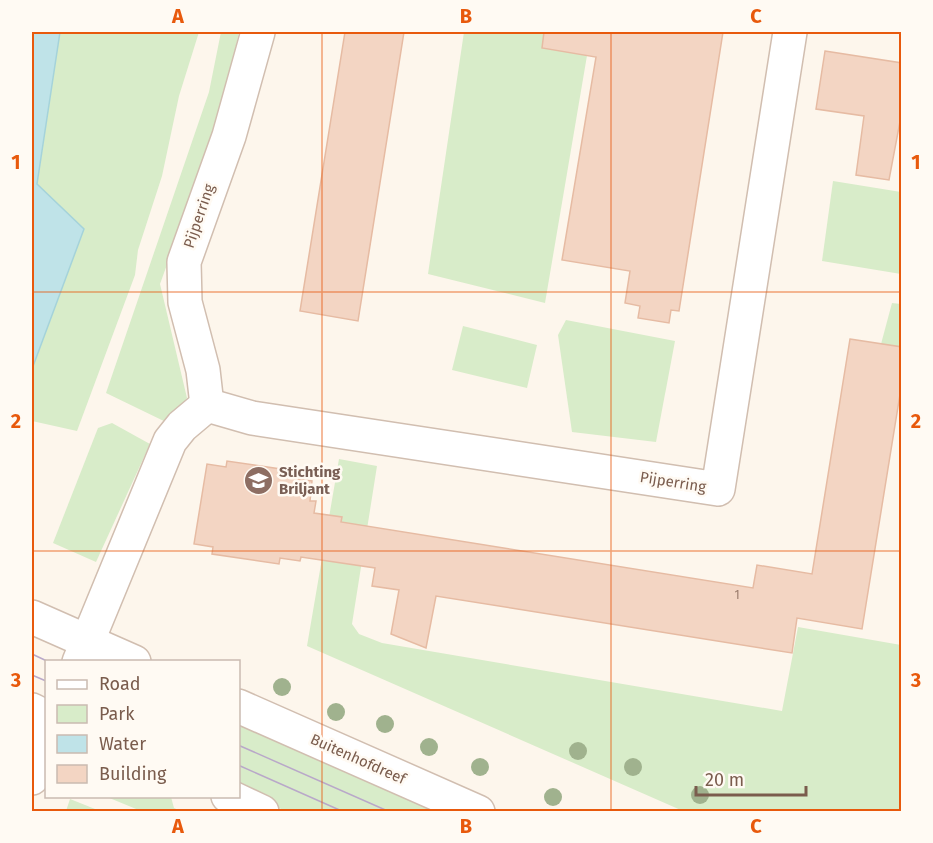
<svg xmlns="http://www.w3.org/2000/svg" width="933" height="843" viewBox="0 0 933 843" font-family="'Fira Sans',sans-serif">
<rect width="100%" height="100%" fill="#fdf6ec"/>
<!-- green -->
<g fill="#d8ecc9">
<path d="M60,32H199L179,96L162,176L138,250L135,275L77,431L32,421V369L84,229L37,185Z"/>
<path d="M221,32H239L219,121L160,284L187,398L170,424L106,393L209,92Z"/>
<path d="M464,32H591L545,303L428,274Z"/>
<path d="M833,181L901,192V274L822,261Z"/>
<path d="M892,303L901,304V347L881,344Z"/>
<path d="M566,320L675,341L656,442L572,432L558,335Z"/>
<path d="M463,326L537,345L527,388L452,370Z"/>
<path d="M112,423L150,444L96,562L53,543L98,428Z"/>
<path d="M339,459L377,466L352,624L359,634L382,643L782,711L798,627L901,645V811H683L307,646Z"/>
<path d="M239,719L447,811H286L239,791Z"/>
<path d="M107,797H171L174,808L181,811H141Z"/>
<path d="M70,799L100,811H66Z"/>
</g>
<!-- water -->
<path fill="#bfe3e8" stroke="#a5d3da" stroke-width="1.5" d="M32,32H60L37,184L84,229L32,369Z"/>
<!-- building -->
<g fill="#f3d5c3" stroke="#e6bba3" stroke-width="1.5">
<path d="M345,32H404L358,321L300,311Z"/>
<path d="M544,32H723L679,311L671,310L669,323L638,318L640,306L625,303L630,271L562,260L596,57L542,48Z"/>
<path d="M825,51L902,63V111L889,180L856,175L864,116L816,109Z"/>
<path d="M850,339L902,347V382L862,629L797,618L792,653L436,596L426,648L391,634L399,590L372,586L375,568L301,557L300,561L280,558L279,564L212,554L213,547L194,544L207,464L226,467L227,461L294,471L293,478L312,481L310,501H316L314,513L342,517L341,522L753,588L757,565L812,574Z"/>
</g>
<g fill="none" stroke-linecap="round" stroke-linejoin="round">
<defs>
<g id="minor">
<path d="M207,405L252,418L718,489L790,32"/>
<path d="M32,617L134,662"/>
<path d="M79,662L170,441L182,426L207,405L203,370L185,302L184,262L229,136L258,32"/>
<path d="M238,706L478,812"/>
<path d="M32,710L46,717"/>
<path d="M32,778L46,739"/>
<path d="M228,796L262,812"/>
</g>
</defs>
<!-- minor casing -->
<use href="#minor" stroke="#d1beb0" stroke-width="36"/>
<!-- minor -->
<use href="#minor" stroke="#fff" stroke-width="33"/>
<!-- tram -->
<g stroke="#b9a8c9" stroke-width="1.5">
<path d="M32,654L49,662"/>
<path d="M32,675L46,681"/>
<path d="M238,745L390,812"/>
<path d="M238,765L344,812"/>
</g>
</g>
<!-- trees -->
<g fill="#a0b28e">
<circle cx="282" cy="687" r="9"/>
<circle cx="336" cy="712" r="9"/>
<circle cx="385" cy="724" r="9"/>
<circle cx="429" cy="747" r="9"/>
<circle cx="578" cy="751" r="9"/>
<circle cx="480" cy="767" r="9"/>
<circle cx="633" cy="767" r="9"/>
<circle cx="700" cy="795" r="9"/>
<circle cx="553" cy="797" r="9"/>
</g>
<!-- grid -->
<path fill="none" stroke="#e8590c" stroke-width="1.5" stroke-opacity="0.55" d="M322,32V812M611,32V812M32,292H902M32,551H902"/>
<!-- icons -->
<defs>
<symbol id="school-disc" viewBox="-11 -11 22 22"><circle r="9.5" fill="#8d6e63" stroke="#fffaf3"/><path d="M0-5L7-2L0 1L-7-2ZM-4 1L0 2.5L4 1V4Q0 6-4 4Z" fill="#fff"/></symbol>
</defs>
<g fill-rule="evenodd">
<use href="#school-disc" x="242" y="464" width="33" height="33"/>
</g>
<g text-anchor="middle" stroke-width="5" stroke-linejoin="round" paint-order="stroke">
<!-- number labels -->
<g font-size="12" fill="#987a6a">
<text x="737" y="599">1</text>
</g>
<!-- street labels -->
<g font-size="15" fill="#7a5c4d" stroke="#fffaf3">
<text transform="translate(199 216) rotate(-71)" y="5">Pijperring</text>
<text transform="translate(673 482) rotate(9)" y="5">Pijperring</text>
<text transform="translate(358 759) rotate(24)" y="5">Buitenhofdreef</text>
</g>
<!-- education labels -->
<g font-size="15" font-weight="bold" fill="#785e54" stroke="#fffaf3" text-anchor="start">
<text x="279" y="477">Stichting<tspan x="279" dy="17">Briljant</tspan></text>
</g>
</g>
<!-- border -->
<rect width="933" height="843" fill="none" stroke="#fffaf3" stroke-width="66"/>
<!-- legend -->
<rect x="45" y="660" width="195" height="138" fill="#fffaf3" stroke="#cabbb1" stroke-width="1.5"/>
<rect x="57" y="680" width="30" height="9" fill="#ffffff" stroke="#cabbb1" stroke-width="1.5"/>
<text x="99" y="690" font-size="18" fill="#7a5c4d">Road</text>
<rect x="57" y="705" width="30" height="18" fill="#d8ecc9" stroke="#cabbb1" stroke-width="1.5"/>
<text x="99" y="720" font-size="18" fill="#7a5c4d">Park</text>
<rect x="57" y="735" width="30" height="18" fill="#bfe3e8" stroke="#cabbb1" stroke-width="1.5"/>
<text x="99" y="750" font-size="18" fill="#7a5c4d">Water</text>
<rect x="57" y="765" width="30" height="18" fill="#f3d5c3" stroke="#cabbb1" stroke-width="1.5"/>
<text x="99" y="780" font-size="18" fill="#7a5c4d">Building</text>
<!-- scale -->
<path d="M696 786v9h110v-9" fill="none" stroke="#7a5c4d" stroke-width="3"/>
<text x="705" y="786" font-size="18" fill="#7a5c4d" stroke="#fffaf3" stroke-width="4.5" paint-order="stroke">20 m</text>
<rect x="33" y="33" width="867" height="777" fill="none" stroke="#e8590c" stroke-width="2"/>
<g font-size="20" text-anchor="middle" font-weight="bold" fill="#e8590c">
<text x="178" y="23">A</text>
<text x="466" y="23">B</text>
<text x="756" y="23">C</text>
<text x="16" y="169">1</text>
<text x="916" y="169">1</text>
<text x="16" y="428">2</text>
<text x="916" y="428">2</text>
<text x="16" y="687">3</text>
<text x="916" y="687">3</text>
<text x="178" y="833">A</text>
<text x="466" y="833">B</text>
<text x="756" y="833">C</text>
</g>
</svg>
